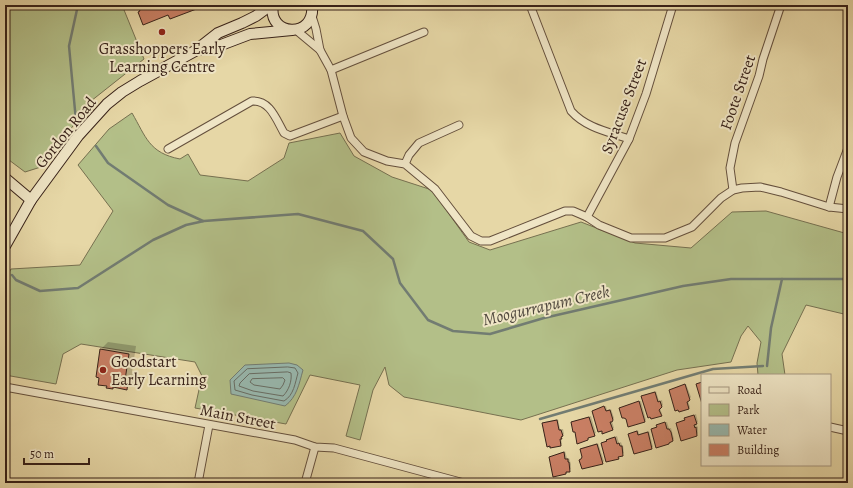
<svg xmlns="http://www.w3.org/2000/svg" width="853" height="488" viewBox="0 0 853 488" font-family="Alegreya,serif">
<rect width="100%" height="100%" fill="#e6d7a6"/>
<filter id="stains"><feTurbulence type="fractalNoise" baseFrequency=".005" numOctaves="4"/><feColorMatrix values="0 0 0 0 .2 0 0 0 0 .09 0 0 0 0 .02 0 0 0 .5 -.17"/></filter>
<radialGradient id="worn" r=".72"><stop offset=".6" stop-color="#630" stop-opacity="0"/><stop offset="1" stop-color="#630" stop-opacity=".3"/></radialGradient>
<!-- green -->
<g fill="#b3bf88" stroke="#767050">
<path d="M5,5H122L144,59L91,101L44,166L25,172L5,157Z"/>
<path d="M132,113C146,137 149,153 180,159L188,154L200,175L248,181L284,158L289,143L340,133L354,156L392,177L432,190L469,242L490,250L581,222L635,243L691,248L732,212L766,211L848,234V315L806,305L782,354L785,375H758L757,363L761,342L748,326L741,336L731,362L677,370L521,420L404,397L389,385L385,367L373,390L360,440L346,436L360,385L310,375L286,424L195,408L202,376L195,362L81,344L63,354L56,384L5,375V280L11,269L80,265L113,211L78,165L109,129Z"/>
</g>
<!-- water -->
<path fill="#98b8ae" stroke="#727c72" d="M289,363L297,365L303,370C299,384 297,397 285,406L231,394L230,380L245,365Z"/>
<!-- shadow -->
<g fill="#0003">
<path d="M108,342L136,346L132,372L135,373L134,381L127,388L114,386L112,388L101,349Z"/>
<path d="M686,384L691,397L688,401L690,407L689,409L672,389Z"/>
<path d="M656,391L659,401L662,400L663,405L660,408L662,414L661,415L642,396Z"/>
<path d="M641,401L646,420L645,421L626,419L634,404Z"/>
<path d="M606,406L607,410L611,409L614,418L612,421L614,428L612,430L595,410Z"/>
<path d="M696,414L698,422L696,424L697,427L698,426V433L697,435L677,423L685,419L687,417Z"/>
<path d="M591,416L596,433L589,436L588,440L576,431L574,421Z"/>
<path d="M558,419L560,429H563L564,434L561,438L562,444L561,445L543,423L545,422Z"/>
<path d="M667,422L669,428H671L674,439L669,443L652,429L658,426L659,424Z"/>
<path d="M638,430L639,434L649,431L653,447L634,453L629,434Z"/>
<path d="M617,436L619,443L621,442L622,445H623L624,453L618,458L602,443L607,441L609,438Z"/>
<path d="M598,443L604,461L602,463L583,458L581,449L582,448Z"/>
<path d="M565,451L567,458H569L571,464V469L566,473L550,457Z"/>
</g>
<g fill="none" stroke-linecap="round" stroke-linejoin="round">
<!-- shore -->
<g stroke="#686d64" stroke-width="1">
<path d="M288,367L295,368L298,373C295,383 294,395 284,401L252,395L235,390L234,381L247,369Z"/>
<path d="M288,372L291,373C292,381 289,390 283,396L253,391L239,386L240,383L249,374Z"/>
<path d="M283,378L285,380L283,385L280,389L254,385L250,382L252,379Z"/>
</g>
<!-- stream -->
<g stroke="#727c72" stroke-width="2.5">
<path d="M76,121L69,46L78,5"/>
<path d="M96,146L108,163L168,205L203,221"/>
<path d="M12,275L16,280L40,291L78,288L153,240L186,225L204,221L298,214L363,231L393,259L400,283L428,320L453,331L490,334L544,318L683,286L731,279H848"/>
<path d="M767,366L771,328L782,279"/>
<path d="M540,419L713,369L763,366"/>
</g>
</g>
<!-- building -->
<g fill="#c97f64" stroke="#382219">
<path d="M142,5H207L170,19L168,15L143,25L138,12L140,11L138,7Z"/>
<path d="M100,349L129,354L125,380H128L127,390L113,387V389L106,388L107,386L98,385L99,378L96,377Z"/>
<path d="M702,382V404L696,384Z"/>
<path d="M685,384L690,400L689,401L687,402L689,409L679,412L678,410L675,411L669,390Z"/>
<path d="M655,392L658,402L660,401L662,407L659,410L662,416L651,419L650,417L648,418L641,396Z"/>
<path d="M639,401L645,422L628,427L626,419L624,418H622L619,408Z"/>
<path d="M604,406L606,411L610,410L613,420L612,422H610L613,430L602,434V431L598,432L592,411Z"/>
<path d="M694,415L697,424L694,425L695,428L696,427L697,436L681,441L676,423L685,420L684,418Z"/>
<path d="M589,417L595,436L588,438V440L577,444L575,432H573L571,422Z"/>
<path d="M557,420L559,430H561L563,436L561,437L562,439H560L561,446L550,448V446L547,447L542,423Z"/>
<path d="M665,422L667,429H669L671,432L673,441L669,443V444L656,448L651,429L657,427L656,425Z"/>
<path d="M637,431L638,435L648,432L652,449L634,454L628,434Z"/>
<path d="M615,437L617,444L619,443L620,446H622L623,456L618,457L619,459L606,462L601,443L607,441L606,440Z"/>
<path d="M597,444L603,464L582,469L579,460L581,459L582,457L580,449Z"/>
<path d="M564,452L565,459H568V462H569L570,472H566V474L553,477L549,457Z"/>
</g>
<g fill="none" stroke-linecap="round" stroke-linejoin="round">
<defs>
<g id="street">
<path d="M530,5L571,111C586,128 609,132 629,139"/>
<path d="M312,16L316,29L320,50"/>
<path d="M296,30L320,50L331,70L343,116L351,138L364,152L387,161L405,164L435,189L471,236L481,241H490L565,211H573L587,217L629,139L646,94L673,5"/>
<path d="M331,70L424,32"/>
<path d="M168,149L252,101C270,100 276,119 284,133L290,136L343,116"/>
<path d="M405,164L409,155L419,143L459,125"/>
<path d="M733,190L730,168L735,143L759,76L763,59L781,5"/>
<path d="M829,207L837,177L848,148"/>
<path d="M587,217L599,225L631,238H665L692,227L721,198L733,190L742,188L760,187L781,192L829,207L848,209"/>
<path d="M5,387L295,440L315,447L334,448L464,483"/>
<path d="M830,427L848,431"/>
<path d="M198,483L209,425"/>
<path d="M305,483L315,447"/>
</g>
<g id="secondary">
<path d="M273,5C267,37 316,39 312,5"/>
<path d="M199,50L221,45L250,34L292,30"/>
<path d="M5,178L31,200"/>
<path d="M5,246L31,200L78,136L107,104L122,92L140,81L195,51L218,33L242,23L256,16L271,5"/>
</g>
</defs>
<!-- street casing -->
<use href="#street" stroke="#644f3c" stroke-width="9"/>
<!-- secondary casing -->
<use href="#secondary" stroke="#382219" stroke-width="12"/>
<!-- street -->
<use href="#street" stroke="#efe5c5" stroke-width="7"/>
<!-- secondary -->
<use href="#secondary" stroke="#efe5c5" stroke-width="10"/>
</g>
<!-- markers -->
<g fill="#8f2418" stroke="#efe5c5" stroke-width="1.5">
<circle cx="162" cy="32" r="4"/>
<circle cx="103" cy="370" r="4"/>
</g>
<g text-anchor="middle" stroke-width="4" stroke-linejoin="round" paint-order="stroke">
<!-- poi labels -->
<g font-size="16" fill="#382219" stroke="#efe5c5">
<text x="162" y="54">Grasshoppers Early<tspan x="162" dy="18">Learning Centre</tspan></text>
<text x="111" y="367" text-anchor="start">Goodstart<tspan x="111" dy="18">Early Learning</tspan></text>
</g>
<!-- street labels -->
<g font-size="16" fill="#382219" stroke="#efe5c5">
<text transform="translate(737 92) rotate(-71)" y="6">Foote Street</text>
<text transform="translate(623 106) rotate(-69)" y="6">Syracuse Street</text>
<text transform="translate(65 132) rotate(-51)" y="6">Gordon Road</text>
<text transform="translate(238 416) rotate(11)" y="6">Main Street</text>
</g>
<!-- water labels -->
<g font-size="17" font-style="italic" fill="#50483e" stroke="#efe5c5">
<text transform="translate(546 305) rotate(-13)" y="6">Moogurrapum Creek</text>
</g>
</g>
<!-- margin -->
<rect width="853" height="488" fill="none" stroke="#e6d7a6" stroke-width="20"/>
<rect x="6" y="6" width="841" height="476" fill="none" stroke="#382219" stroke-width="2"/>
<rect x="10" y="10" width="833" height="468" fill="none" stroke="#382219"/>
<!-- legend -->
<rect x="701" y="374" width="130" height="92" fill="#efe5c5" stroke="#a69780"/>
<rect x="709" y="387" width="20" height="6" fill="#efe5c5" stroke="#a69780"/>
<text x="737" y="394" font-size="12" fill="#382219">Road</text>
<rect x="709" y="404" width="20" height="12" fill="#b3bf88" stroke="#a69780"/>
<text x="737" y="414" font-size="12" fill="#382219">Park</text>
<rect x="709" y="424" width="20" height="12" fill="#98b8ae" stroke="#a69780"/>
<text x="737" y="434" font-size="12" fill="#382219">Water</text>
<rect x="709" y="444" width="20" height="12" fill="#c97f64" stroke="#a69780"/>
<text x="737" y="454" font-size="12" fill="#382219">Building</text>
<!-- scale -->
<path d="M24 458v6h65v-6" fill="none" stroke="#382219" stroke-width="2"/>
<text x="30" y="458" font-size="12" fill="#382219" stroke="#efe5c5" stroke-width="3" paint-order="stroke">50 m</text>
<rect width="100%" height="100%" filter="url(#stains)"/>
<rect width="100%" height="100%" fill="url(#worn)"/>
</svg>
